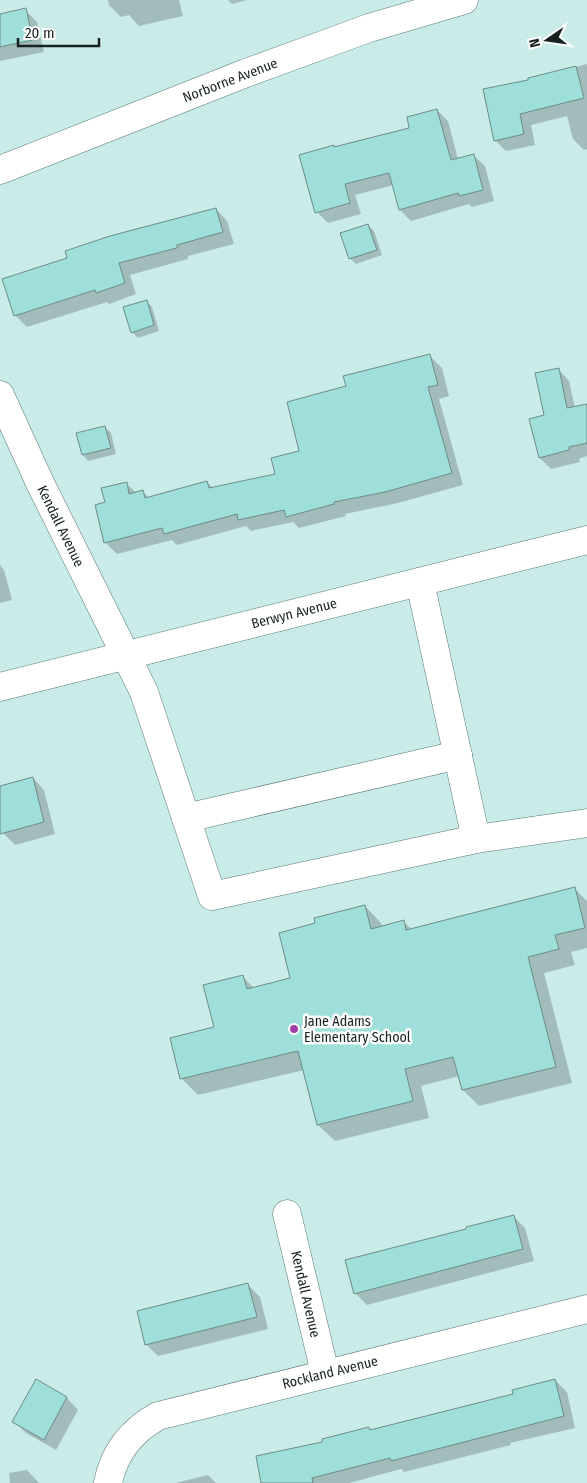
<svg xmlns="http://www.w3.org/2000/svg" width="587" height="1483" viewBox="0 0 587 1483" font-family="'Fira Sans Condensed',sans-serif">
<rect width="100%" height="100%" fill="#caece9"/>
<!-- shadow -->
<g fill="#0003">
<path d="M108,0H179L183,16L139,26L129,15L121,17L109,5Z"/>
<path d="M228,0H247L232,4Z"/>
<path d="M25,10L37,22L44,52L0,61V16Z"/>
<path d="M587,64V149L584,150L573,139L567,116L531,125L535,145L506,151L495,140L529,79Z"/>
<path d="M437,110L448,121L458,159L473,155L485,166L494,201L472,207L469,204L411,221L400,210L394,185L355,195L361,214L328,223L317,212L335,148L411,129Z"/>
<path d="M216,209L227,221L234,244L188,256V259L130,275L136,294L109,304L107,302L27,327L15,315L69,259Z"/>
<path d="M368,225L374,231L382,255L356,264L350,258Z"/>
<path d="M146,301L152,307L159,331L138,338L132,332Z"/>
<path d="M430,356L442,368L449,396L439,399L463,485L398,503L345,514L346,516L299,528L293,522L251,531L246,526L177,545L172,540L117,554L105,542L106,503L126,483L136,493L143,492L149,498L207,482L213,488L277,475L301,451L347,387Z"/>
<path d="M558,369L569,381L575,408L587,405V456L579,459L580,462L551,469L540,458L530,420L545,416Z"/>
<path d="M105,427L111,433L116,454L88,461L83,455Z"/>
<path d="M0,565L4,570L12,600L0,603Z"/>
<path d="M33,778L44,790L55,834L15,845L3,833L0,822V787Z"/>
<path d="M575,889L587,901V948L571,952L575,965L544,973L572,1083L479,1106L463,1090L459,1076L421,1086L429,1118L335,1141L318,1125L304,1070L198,1095L182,1079L215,1028L243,977L254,988L292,978L317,924L365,906L381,923L382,927L404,922L412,930Z"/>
<path d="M513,1216L525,1228L534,1261L367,1305L355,1293L468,1230Z"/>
<path d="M248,1285L260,1297L268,1329L158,1356L146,1344Z"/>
<path d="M555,1380L567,1392L575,1428L510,1443L511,1445L404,1472L401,1469L349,1483H263L324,1443L369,1428L372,1431L514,1395Z"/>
<path d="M36,1381L67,1398L78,1410L56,1450L26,1433L14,1421Z"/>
<path d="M27,1470L39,1483H10L9,1473Z"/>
<path d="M208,1475L216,1483H175Z"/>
</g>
<!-- building -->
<g fill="#9edfd9" stroke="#6c8c88">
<path d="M26,8L33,40L0,47V14Z"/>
<path d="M576,66L584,98L520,114L524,134L494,141L483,89L528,80V78Z"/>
<path d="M437,109L451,160L474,154L483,190L459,196L458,193L399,210L389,173L345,184L350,203L315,213L299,155L334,145V147L409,128L407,117Z"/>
<path d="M216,208L223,232L177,245V248L119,263L125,283L96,293L95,290L14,316L2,279L67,258L65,251L110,236Z"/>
<path d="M368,224L377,250L349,259L340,233Z"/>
<path d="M147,300L154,325L131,333L123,307Z"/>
<path d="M430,354L438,385L428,387L452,473L385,492L334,502V504L286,517L284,510L238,520L237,514L164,534L162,528L104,543L95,505L105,502L101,488L127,482L129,494L143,490L145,498L207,481L209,488L275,474L271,458L299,451L287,402L346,386L343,376Z"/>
<path d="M559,368L567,408L587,404V443L569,447V450L539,458L529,419L544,415L535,373Z"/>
<path d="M105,426L111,448L82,455L76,433Z"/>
<path d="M33,777L44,822L0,834V786Z"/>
<path d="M575,887L585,928L555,935L559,949L528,957L556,1067L462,1090L453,1057L405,1069L413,1101L317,1125L298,1051L180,1079L170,1038L214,1027L203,985L243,975L247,989L290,978L279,933L315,923L314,918L365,905L371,929L404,920L406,930Z"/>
<path d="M514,1215L523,1249L354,1294L345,1260L466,1229V1227Z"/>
<path d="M248,1283L257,1317L145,1345L137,1311Z"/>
<path d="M36,1379L67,1397L44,1440L12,1422Z"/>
<path d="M555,1379L564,1416L391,1461L390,1458L312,1478L313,1483H261L256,1456L322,1442V1439L369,1427L370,1430L430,1415L513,1394L512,1390Z"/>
</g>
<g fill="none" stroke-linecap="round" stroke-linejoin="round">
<defs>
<g id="minor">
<path d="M0,170L246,73L369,28L464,0"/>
<path d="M0,395L40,483L144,692L212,896L476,839L420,582"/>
<path d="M0,687L587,540"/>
<path d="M186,818L458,755"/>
<path d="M476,839L587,823"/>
<path d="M287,1214L325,1373"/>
<path d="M108,1483C114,1452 131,1431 158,1416L587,1309"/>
</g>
</defs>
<!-- minor casing -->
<use href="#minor" stroke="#577673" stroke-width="29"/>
<!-- minor -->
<use href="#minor" stroke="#fff" stroke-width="28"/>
</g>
<!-- markers -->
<circle fill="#9f3ea6" stroke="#fff" stroke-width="2" cx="294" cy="1029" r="5"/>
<g text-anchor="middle" stroke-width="5" stroke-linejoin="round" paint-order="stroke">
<!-- street labels -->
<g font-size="14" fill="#152220" stroke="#fff">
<text transform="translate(230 80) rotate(-21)" y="5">Norborne Avenue</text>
<text transform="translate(61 526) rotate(64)" y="5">Kendall Avenue</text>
<text transform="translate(294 613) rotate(-14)" y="5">Berwyn Avenue</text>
<text transform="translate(306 1294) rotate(77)" y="5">Kendall Avenue</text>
<text transform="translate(330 1372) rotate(-14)" y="5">Rockland Avenue</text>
</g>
<!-- poi labels -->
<g font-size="14" fill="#152220" stroke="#fff" text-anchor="start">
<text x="304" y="1026">Jane Adams<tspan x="304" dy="16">Elementary School</tspan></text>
</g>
</g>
<!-- north arrow -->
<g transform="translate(547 40) rotate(257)" stroke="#ffffff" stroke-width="4" paint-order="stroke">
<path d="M0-4L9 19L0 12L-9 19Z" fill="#152220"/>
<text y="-8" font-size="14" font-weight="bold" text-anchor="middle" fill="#152220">N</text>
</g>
<!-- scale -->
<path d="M18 38v8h81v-8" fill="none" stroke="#152220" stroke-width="2.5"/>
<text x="25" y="38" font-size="15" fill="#152220" stroke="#ffffff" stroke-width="4" paint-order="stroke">20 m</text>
</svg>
